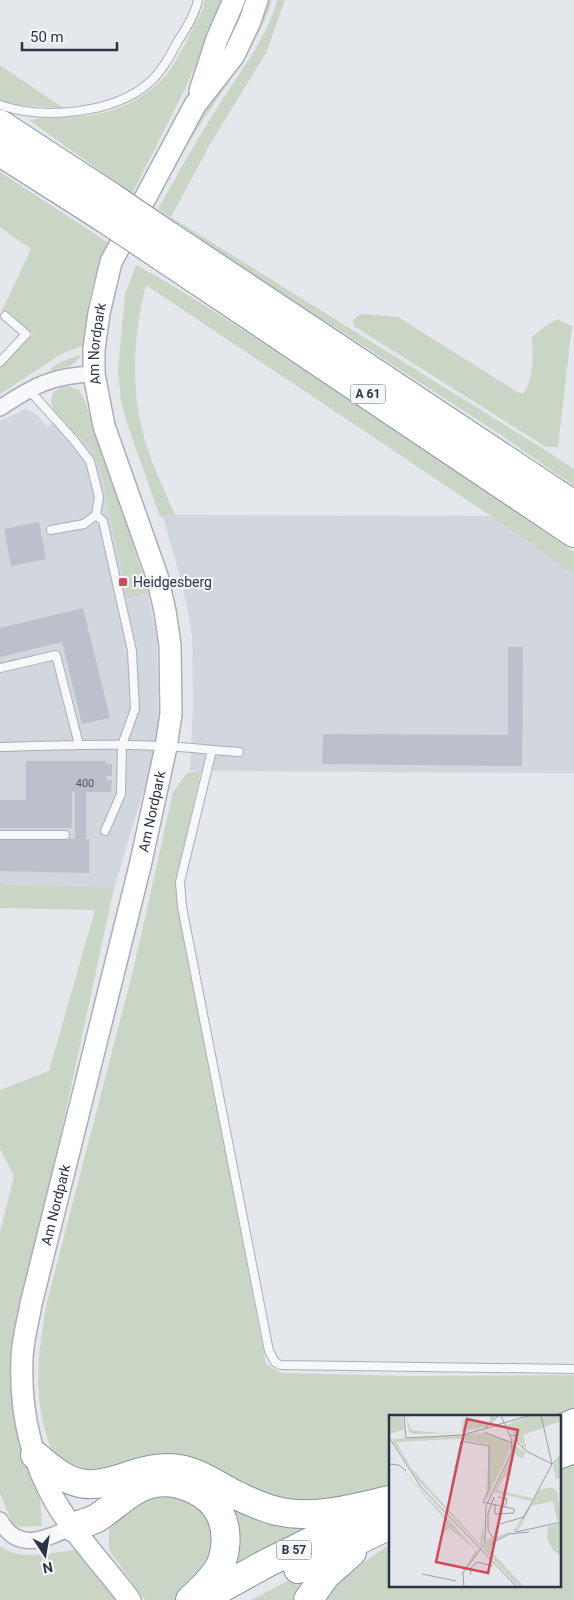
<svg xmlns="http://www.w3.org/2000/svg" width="574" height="1600" viewBox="0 0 574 1600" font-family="Roboto,sans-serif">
<rect width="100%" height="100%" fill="#e4e7ec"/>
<!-- built -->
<g fill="#d2d6de">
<path d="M84,399L104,462L122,509L148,593L157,640L158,723L151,766L114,888L0,884V421L26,409L36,414L48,427Z"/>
<path d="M175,515L491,516L574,575V773L190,771L193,703L192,635L183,587L163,517Z"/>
</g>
<!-- green -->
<g fill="#c9d6c5">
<path d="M205,0H225L185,89L132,194L29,120C55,116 81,119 106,112C129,106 156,90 170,70C183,51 192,29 203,9Z"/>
<path d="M268,0H272C258,46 227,83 201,123C184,149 169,176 155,203L152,200L187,136L261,20Z"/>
<path d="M277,0H285L266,53L209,146L171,217L553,455L574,469V486L498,433L221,254L158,209C179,171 201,133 224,97C245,65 267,37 277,0Z"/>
<path d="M0,65L63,108L17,105L0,101Z"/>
<path d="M0,172L110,244C91,274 87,311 83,346L63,353L0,394V367L33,334L2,311L31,249L0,227Z"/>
<path d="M136,265C198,299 257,339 316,378C403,435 489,492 574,552V575L491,516L146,285C133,337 130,388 145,440C152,466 165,491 175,515L160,517L127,423L121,401L118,369L125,295Z"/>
<path d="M361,314L398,317L519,393H524C534,377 533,355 532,337L544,327L557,319L572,326L558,447H546L354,326L353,320Z"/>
<path d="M79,355L80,357L72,365L52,371L51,368L60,362Z"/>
<path d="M69,386L79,390L84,399L122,509L148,593L127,598L102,474L90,448L54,411C47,396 54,388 69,386Z"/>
<path d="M201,771L181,859L178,904L266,1364L281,1373L410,1376L574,1375V1415L560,1416H390V1488L316,1507L93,1476L55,1458C31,1404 37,1358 47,1302L133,971L173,792L187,773Z"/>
<path d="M0,884L114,888L26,1295L42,1526L14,1527L0,1493V1232L14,1176L0,1149V1090L49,1071L95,910L0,908Z"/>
<path d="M574,1462V1600H324L339,1580L390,1544V1586H560V1468Z"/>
<path d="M204,1485L321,1523L217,1582L226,1560Z"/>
<path d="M145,1490L200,1500L220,1546L177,1600H145L109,1550V1517Z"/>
<path d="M0,1546C20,1562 51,1552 76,1550L115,1600H0Z"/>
<path d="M326,1561L297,1600H251Z"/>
</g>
<!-- building -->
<g fill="#bbc0ca">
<path d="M39,522L46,559L11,566L4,529Z"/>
<path d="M83,608L110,718L82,724L62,642L0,657V628Z"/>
<path d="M508,647H523L522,766L322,764L323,734L508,735Z"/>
<path d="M26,761H106V764H112V776H106V780H112L111,792H86V839H89V873L0,871V838L75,839V792L72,791V828H0V800H26Z"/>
</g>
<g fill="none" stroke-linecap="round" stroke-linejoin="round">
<defs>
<g id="lane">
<path d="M0,105C44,120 114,114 150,82C162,71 170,56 178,41C186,29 195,15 198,0"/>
<path d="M0,362L26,334L5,316"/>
<path d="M29,390L73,439L90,461L99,497L96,515L84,524L51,530"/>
<path d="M96,515L103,521L132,651L135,709L122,745L121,794L105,831"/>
<path d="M0,668L56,655L79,745"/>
<path d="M0,747C71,745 142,742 212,750L180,882L182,907L269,1351L275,1362L280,1365L574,1369"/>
<path d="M212,750L239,752"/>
<path d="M0,835H65"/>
</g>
<g id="street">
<path d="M0,408C33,386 53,375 94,374"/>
<path d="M0,1520C17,1553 46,1539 72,1527"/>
</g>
<g id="secondary">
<path d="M200,91L217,39L234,0"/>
<path id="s1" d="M130,1600C106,1568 77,1538 56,1503C31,1460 20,1410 22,1360C22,1342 28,1322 31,1304L140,866L166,747L171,714L170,645L165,611L157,576L104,426L94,374V349L99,313L111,262L195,105L234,55L250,21L257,0"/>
</g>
<g id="highway">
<path d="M0,124L113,198"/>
<path d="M0,152L104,218"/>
<path d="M169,236L574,505"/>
<path d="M161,256L574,533"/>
<path d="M560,1429L574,1423"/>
<path d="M560,1454L574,1449"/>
<path d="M35,1455C73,1488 86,1491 134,1474C149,1469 164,1466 179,1469C200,1472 219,1487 238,1496C251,1502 263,1508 277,1511C314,1520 354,1508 390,1500"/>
<path d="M72,1527C81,1524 90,1522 97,1518C116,1506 132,1487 155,1483C178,1479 210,1492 220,1514C228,1530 227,1550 220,1566C213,1579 201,1590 190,1600"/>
<path d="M298,1569L390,1525"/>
<path d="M200,1600L267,1563L367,1514"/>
<path d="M308,1600L326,1575L352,1552"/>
</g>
</defs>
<!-- lane casing -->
<use href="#lane" stroke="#a9aeb7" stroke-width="10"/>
<!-- street casing -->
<use href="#street" stroke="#a9aeb7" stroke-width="18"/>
<!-- secondary casing -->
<use href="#secondary" stroke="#a9aeb7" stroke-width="24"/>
<!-- highway casing -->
<use href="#highway" stroke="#8b94a3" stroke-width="30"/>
<!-- lane -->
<use href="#lane" stroke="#f7f8fa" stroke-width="8"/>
<!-- street -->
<use href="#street" stroke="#f7f8fa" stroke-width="15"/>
<!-- secondary -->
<use href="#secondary" stroke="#fff" stroke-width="21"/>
<!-- highway -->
<use href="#highway" stroke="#fff" stroke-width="28"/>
<defs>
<g id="highway-bridge">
<path d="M113,198L169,236"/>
<path d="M104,218L161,256"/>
</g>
</defs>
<!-- highway-bridge casing -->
<use href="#highway-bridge" stroke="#8b94a3" stroke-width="30" stroke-linecap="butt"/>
<!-- highway-bridge -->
<use href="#highway-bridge" stroke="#fff" stroke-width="28"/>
</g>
<!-- markers -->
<rect fill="#d1495b" stroke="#f4f6f9" stroke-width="2" x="118" y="577" width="10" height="10" rx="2.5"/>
<g text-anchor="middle" stroke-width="4" stroke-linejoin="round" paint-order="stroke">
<!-- number labels -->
<g font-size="11" fill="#4f5766">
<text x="85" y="787">400</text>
</g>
<!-- shield labels -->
<g fill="#f4f6f9" stroke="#676e7b" stroke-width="1">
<rect x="350.5" y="384.5" width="35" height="19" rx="4"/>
<rect x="276.5" y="1540.5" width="35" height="19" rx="4"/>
</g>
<g font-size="12" font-weight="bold" fill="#2b3445">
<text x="368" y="398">A 61</text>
<text x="294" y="1554">B 57</text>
</g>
<!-- street labels -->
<g font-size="14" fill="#2b3445" stroke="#f4f6f9">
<text dy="5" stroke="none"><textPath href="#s1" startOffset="1316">Am Nordpark</textPath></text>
<text dy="5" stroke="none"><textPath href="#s1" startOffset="835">Am Nordpark</textPath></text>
<text dy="5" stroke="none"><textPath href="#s1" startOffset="430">Am Nordpark</textPath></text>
</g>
<!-- poi labels -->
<g font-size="14" fill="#2b3445" stroke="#f4f6f9" text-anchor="start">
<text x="133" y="587">Heidgesberg</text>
</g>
</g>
<!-- overview -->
<g transform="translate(389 1415)">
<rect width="172" height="172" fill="#e4e7ec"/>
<path d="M0,0H14L15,14L1,19ZM17,0L22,15L51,18L72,17L75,3L100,8L101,0H108L98,11L67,18L24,19L20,17ZM143,0H172V6L134,20L138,36L117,10ZM96,18L119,25L122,33L97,86L100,30L71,24L7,27L23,54L91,129L94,109L95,123L92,132L28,64L3,24ZM124,21L128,32L137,38L133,44L126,39L120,53L122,60L115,62L108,75L143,83L142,86L105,77L121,42ZM172,41V63L167,64L164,51ZM12,53L89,137L68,165L87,135L60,113L54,118L58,107ZM163,72L168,76L172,105L168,106L164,86L142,91L129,116L126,114L150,75ZM172,108V141L164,135L158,124L159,112ZM124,116L102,128L104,130L101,135L135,172H130L94,134L99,124Z" fill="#c9d6c5"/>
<path fill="none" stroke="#9a9fa9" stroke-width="1" d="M15,0L17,23M152,0L163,49M95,14L109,1M95,17L123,28M121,20L127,21L129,28L137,36L163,49M0,22L32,72L128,172M17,23L74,20L142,0M0,49L10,50L17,56M62,73L72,26L100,31V74L94,87L125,94V98L106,99V90M109,82L118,84L116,92M134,104L163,49L173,40M111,109L135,102M125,114L127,117L173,107M104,123L99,115V98L105,82M104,130L103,128L120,119L140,117M33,159L67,166M82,160L81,154L88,147L104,151M75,172L74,158L96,128L97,91L123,36L122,23L112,1"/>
<path fill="#d1495b" fill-opacity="0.15" stroke="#d1495b" stroke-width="2.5" d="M78,4L129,15L99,158L47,147Z"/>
<rect width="172" height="172" fill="none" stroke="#2b3445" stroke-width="2.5"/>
</g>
<!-- north arrow -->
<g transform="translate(45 1555) rotate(168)" stroke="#f4f6f9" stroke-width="4" paint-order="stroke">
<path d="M0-4L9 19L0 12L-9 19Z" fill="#2b3445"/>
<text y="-8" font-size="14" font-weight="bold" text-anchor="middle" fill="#2b3445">N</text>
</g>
<!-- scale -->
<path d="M22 42v8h95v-8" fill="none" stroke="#2b3445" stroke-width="2.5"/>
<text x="30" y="42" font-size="15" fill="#2b3445" stroke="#f4f6f9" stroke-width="4" paint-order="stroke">50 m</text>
</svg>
